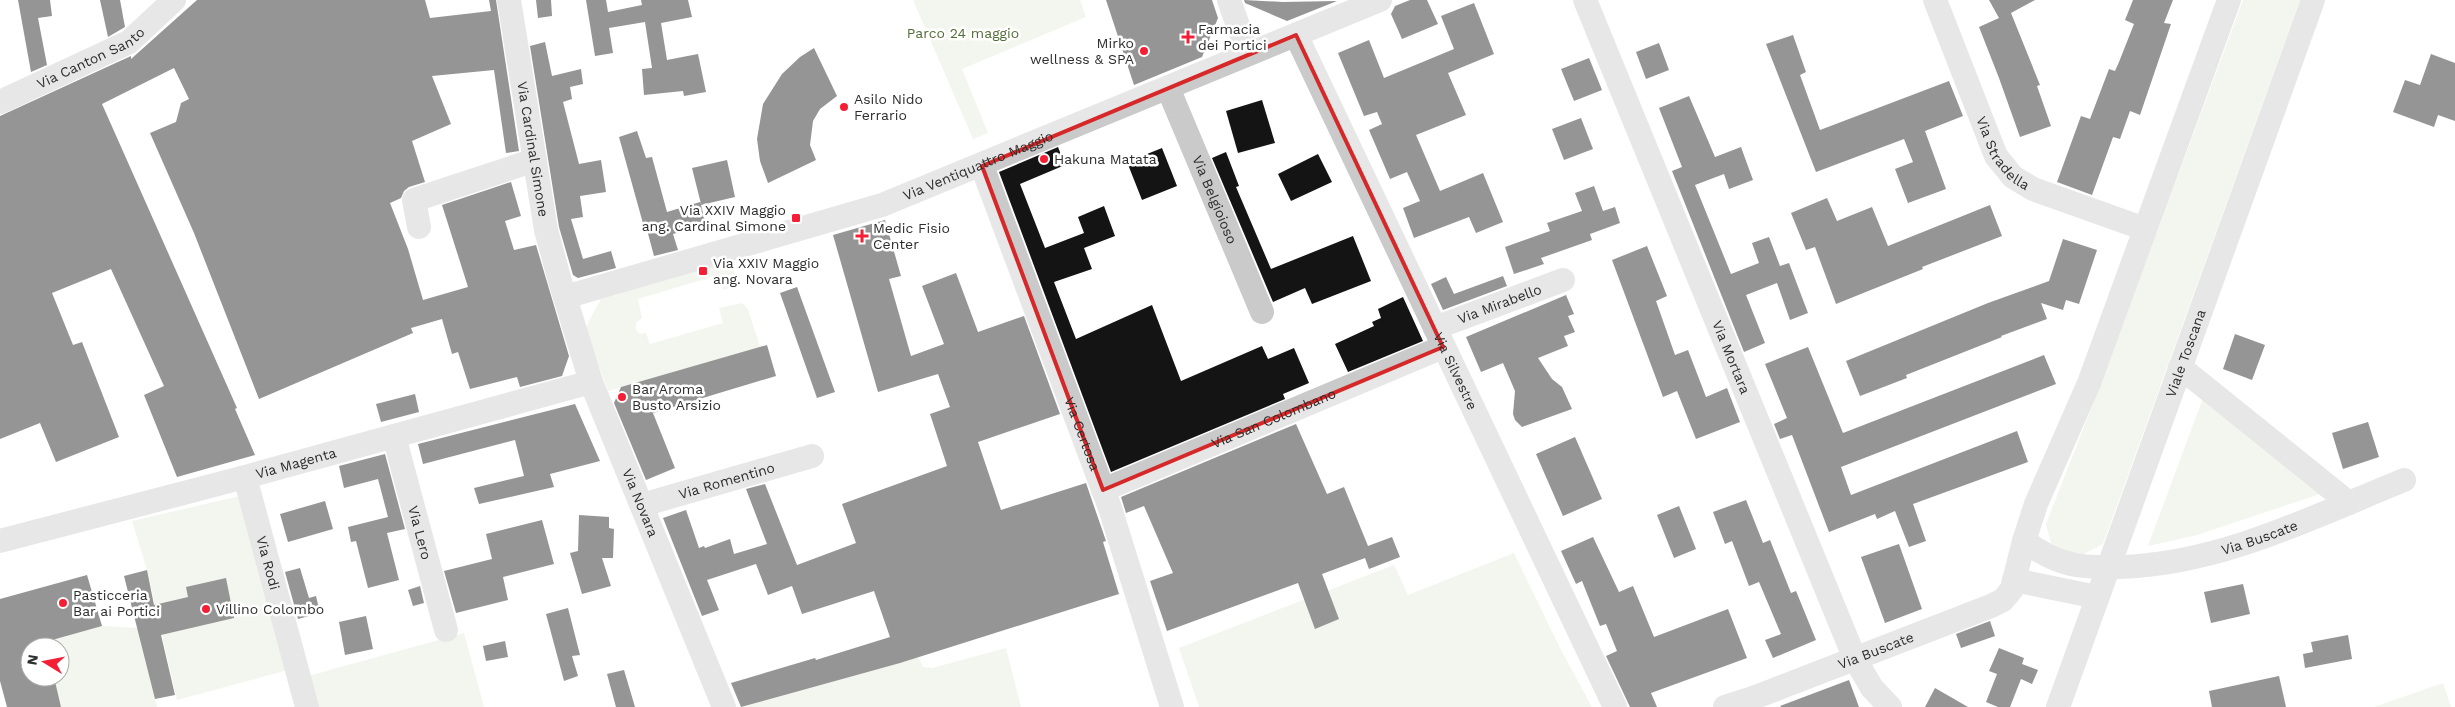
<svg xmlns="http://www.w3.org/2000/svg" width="2455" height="707" viewBox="0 0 2455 707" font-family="'Work Sans',sans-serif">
<rect width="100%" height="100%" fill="#fff"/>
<!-- green -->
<g fill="#e4ecd9">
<path d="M913,0H1080L1086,17L962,69L988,133L973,139Z"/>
<path d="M2243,0H2300L2103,544L2082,555L2063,551L2051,543L2046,524L2103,378Z"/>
<path d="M723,263C734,266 737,275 736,286L723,290L718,275L638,299L642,318L636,323V330L640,334L646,333L650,344L723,323L719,308L742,303L748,309L760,347L608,391L585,329L601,299Z"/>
<path d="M2203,398L2323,493L2197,535L2148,546Z"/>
<path d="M240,496L288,670L177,700L147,570L132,521Z"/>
<path d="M1514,553L1560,648L1592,707H1199L1179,648L1394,565L1408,595Z"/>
<path d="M102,626L138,628L157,707H61L54,677H60V647H46L45,642Z"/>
<path d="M464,633L484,707H316L308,676Z"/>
<path d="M1006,648L1021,707H743L918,657L923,667L932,668Z"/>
<path d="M2443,683L2451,707H2374Z"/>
</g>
<!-- building -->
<g fill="#141414">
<path d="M18,0H50L52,16L38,18L47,65L31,72Z"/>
<path d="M100,0H120L125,27L108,37Z"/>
<path d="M197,0H425L430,18L491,11L489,0H496L519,151L506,153L494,70L432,76L451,124L412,141L425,182L409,187L404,191L401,198L390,203L408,249L423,300L468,287L442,205L511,182L521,216L505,221L514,250L536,245L569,356L562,376L520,387L517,377L470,389L458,352L452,354L442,319L411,328L413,333L259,399L194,233L150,133L176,122L181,103L189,99L174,68L102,104L237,408L235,409L255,455L177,477L144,395L164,386L111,269L52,293L73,345L82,342L119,437L56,462L40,423L0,439V116L131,56V59Z"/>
<path d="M536,0H551L552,16L538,18Z"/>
<path d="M586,0H606L608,12L642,5L641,0H688L692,17L661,23L667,60L698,54L706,92L684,96L683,91L644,95L642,69L652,68L645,22L609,28L613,53L595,56Z"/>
<path d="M1106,0H1212L1218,18L1202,57L1134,85Z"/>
<path d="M1244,0L1283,2L1337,1L1287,21L1245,3Z"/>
<path d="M1410,0H1427L1438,24L1402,39L1391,14L1395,6Z"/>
<path d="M1989,0H2035L2011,13L2040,85L2037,86L2051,126L2020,137L1999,78L1979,27L1999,18Z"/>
<path d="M2133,0H2173L2164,23L2171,24L2140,115L2130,111L2120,139L2113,137L2092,195L2057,182L2081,116L2090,119L2109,69L2115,71L2119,62L2134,24L2125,20Z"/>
<path d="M1474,3L1494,54L1448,73L1466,115L1416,135L1440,191L1483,173L1503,222L1476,233L1469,217L1414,238L1403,208L1420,201L1407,172L1390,179L1369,130L1382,124L1377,112L1364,116L1338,53L1369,40L1384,78L1454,49L1441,16Z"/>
<path d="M1793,35L1806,72L1800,75L1820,130L1949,81L1963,116L1925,131L1946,189L1908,203L1895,169L1913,162L1904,139L1816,172L1766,44Z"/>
<path d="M545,42L552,76L581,69L583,84L570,87L572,99L563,102L579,164L601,160L606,192L580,196L583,217L571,219L583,259L611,251L616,268L578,278L573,275L559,227L530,46Z"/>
<path d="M1659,43L1669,70L1646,79L1636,52Z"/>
<path d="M814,48L837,96L820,109L813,121L810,145L816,160L768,183L760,161L757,139L763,104L782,74L800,57Z"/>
<path d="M2431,54L2455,63V121L2438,115L2434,127L2393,112L2405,80L2420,85Z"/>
<path d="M1589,58L1602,90L1574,101L1561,69Z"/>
<path d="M1689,96L1715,157L1741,147L1753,180L1729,189L1724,174L1695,185L1731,274L1759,263L1752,243L1769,237L1780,266L1789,263L1808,313L1790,320L1777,283L1746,295L1765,343L1744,352L1672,171L1682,167L1659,108Z"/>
<path d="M1262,100L1275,143L1238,153L1226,111Z"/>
<path d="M1581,118L1593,149L1564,160L1552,129Z"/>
<path d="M637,131L646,158L652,157L667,212L700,202L701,204L692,168L727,160L735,197L701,205L706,225L673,234L678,250L654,256L646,226L644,227L619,137Z"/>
<path d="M1058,147L1065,165L1020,184L1045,248L1084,233L1078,217L1104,206L1115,236L1084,248L1092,269L1054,282L1076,339L1152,305L1181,381L1262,346L1268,359L1294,348L1309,383L1283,394L1285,399L1111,472L999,172Z"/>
<path d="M1162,148L1177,186L1142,200L1127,162Z"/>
<path d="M1226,152L1239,186L1236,187L1271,269L1353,236L1371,281L1312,304L1305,288L1273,302L1212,158Z"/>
<path d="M1318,154L1332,182L1291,201L1278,174Z"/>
<path d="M1594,186L1603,211L1615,207L1620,223L1590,234L1592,240L1541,258L1544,264L1514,274L1505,247L1550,231L1547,223L1582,211L1575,193Z"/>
<path d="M1827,198L1837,221L1872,207L1888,246L1990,205L2002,236L1922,267L1923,269L1836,304L1815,247L1806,250L1791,213Z"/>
<path d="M885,220L901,276L889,279L911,356L944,344L922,286L956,273L978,332L1024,316L1060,414L978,442L1001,510L1086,483L1106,541L1103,542L1119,594L900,663L741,707L731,683L815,658L816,660L890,637L874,591L802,614L792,586L768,595L756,564L707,580L719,610L702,616L663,518L686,510L699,548L704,546L705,548L730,539L734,554L767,544L746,489L765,484L797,565L856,543L842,504L947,466L930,414L950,407L938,374L878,392L833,235Z"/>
<path d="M2063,239L2097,250L2079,304L2066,300L2063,310L2041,303L2047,319L2001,336L2002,337L1906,375L1907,378L1860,396L1846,361L1988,303L2049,281Z"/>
<path d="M1647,246L1667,296L1656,301L1675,355L1688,350L1706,397L1727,388L1740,422L1696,439L1677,391L1663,397L1612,260Z"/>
<path d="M1503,276L1507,286L1443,310L1431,284L1446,277L1454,294Z"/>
<path d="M797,287L835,392L817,398L780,293Z"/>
<path d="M1566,295L1574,314L1568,316L1575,332L1564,336L1568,346L1538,358L1552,379L1562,387L1572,409L1522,427L1515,420L1513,414L1515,391L1503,363L1481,372L1466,337Z"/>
<path d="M1403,297L1423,341L1348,372L1335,344L1374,326L1372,322L1381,318L1378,309Z"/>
<path d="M2235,334L2265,345L2252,380L2223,369Z"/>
<path d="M767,345L776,376L653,413L675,468L646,480L614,403L621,387Z"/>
<path d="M1808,347L1843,433L2044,355L2056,384L1841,467L1851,495L2017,431L2028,462L1913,504L1926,541L1909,547L1895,511L1877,519L1875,514L1829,532L1792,435L1780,439L1774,424L1787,418L1765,364Z"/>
<path d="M415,394L419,412L381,422L376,404Z"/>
<path d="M575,404L600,461L550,474L554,487L479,504L474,488L524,476L515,440L423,464L418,444Z"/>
<path d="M2368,422L2379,457L2343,469L2332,433Z"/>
<path d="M1296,424L1327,494L1344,487L1368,546L1392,537L1400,557L1369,569L1365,558L1322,574L1339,619L1315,629L1298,583L1167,631L1150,581L1173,573L1144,506L1126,513L1121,497Z"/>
<path d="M1575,437L1602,499L1563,516L1536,454Z"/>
<path d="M385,454L405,529L387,533L399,580L368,588L356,541L351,542L348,527L388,517L378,479L344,488L339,466Z"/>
<path d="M1746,500L1763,543L1770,540L1791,593L1796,591L1816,640L1773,658L1765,640L1781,634L1759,582L1749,586L1732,541L1725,544L1713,512Z"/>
<path d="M325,501L333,529L288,542L280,514Z"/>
<path d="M1679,506L1696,549L1674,558L1657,515Z"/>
<path d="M579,515L609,517V528L614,529L613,558H602L611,586L582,594L570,553L578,551Z"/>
<path d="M542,520L554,564L503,577L508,600L456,613L444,571L492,559L486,534Z"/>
<path d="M1593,537L1619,592L1633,586L1654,637L1728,609L1747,658L1651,693L1657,707H1630L1606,656L1617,651L1606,624L1600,626L1582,581L1576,584L1561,551Z"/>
<path d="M1899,544L1922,609L1885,623L1861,557Z"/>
<path d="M300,568L309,598L316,596L320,613L298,619L285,572Z"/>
<path d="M147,570L154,605L188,597L186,587L226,578L234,618L161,635L175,695L155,699L124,576Z"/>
<path d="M87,575L102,626L45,642L46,647H30V677H54L61,707H7L0,681V599Z"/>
<path d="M2243,584L2250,614L2211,623L2204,592Z"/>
<path d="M420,586L424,603L413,606L408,590Z"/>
<path d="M568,608L580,655L572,656L578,676L564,681L546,614Z"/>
<path d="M366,616L373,649L345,655L339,622Z"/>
<path d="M1990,621L1995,636L1961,648L1956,634Z"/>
<path d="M2348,635L2352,659L2305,668L2303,654L2313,652L2311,642Z"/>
<path d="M505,641L508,657L486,661L483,646Z"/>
<path d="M1999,648L2024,658L2022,664L2038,670L2032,684L2021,679L2010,707H1998L1986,702L1997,674L1989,671Z"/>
<path d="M624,670L635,707H616L607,674Z"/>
<path d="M2279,676L2286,707H2212L2209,691Z"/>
<path d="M1849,680L1859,707H1781L1780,706Z"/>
<path d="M1935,688L1968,707H1925Z"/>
</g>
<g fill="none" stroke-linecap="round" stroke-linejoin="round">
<!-- minor -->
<g stroke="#cacaca" stroke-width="24">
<path id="s1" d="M509,0L546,230L560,281L591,382L724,707"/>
<path d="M1229,0L1248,54"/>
<path id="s2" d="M1585,0L1855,659L1872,688L1890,707"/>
<path id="s3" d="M1935,0L1996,156L2013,177L2033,189L2145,229"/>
<path id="s4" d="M1296,35L1615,707"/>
<path id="s5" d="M1168,88L1262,312"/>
<path id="s6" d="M0,102L129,42L174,0"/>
<path id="s7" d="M982,166L1110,508L1172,707"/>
<path d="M419,227L414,200L535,160"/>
<path id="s8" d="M565,297L882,205L1380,0"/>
<path id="s9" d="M1435,328L1563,280"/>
<path d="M2180,367L2349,503"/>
<path id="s10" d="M394,436L446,630"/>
<path id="s11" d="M245,477L307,707"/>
<path id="s12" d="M1103,490L1443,347"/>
<path id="s13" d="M642,505L812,456"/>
<path id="s14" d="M0,541L245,477L591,382"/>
<path id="s15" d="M2024,541C2038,551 2053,560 2071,564C2086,568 2104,567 2120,567C2220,564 2313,517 2404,480"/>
<path d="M2014,580L2097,597"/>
<path id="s16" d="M1725,707L1753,698L1991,606L2003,600L2012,589L2024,541L2036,504L2089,383L2229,0"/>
<path id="s17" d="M2058,707L2313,0"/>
</g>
</g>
<!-- marked area -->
<path d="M0 0H2455V707H0ZM1296,35L1443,347L1103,490L982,166Z" fill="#fff" fill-opacity=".55" fill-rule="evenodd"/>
<path fill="none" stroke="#d62828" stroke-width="4" stroke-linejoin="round" d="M1296,35L1443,347L1103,490L982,166Z"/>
<!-- markers -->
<g fill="#f51f35" stroke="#fff" stroke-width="2">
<path d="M1185.5 29.5h5v5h5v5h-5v5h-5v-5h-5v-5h5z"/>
<circle cx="1144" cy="51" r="5"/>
<circle cx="844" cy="107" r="5"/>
<circle cx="1044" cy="159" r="5"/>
<rect x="791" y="213" width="10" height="10" rx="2.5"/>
<path d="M859.5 228.5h5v5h5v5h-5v5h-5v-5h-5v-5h5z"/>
<rect x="698" y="266" width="10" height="10" rx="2.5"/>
<circle cx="622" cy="397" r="5"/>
<circle cx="63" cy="603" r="5"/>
<circle cx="206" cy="609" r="5"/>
</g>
<g text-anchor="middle" stroke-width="5" stroke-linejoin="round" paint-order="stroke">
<!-- poi labels -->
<g font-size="14" fill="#2d2d2d" stroke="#fff" text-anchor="start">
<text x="1198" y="34">Farmacia<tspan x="1198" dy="16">dei Portici</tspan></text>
<text x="1134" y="48" text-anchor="end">Mirko<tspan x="1134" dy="16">wellness &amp; SPA</tspan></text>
<text x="854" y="104">Asilo Nido<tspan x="854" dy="16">Ferrario</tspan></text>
<text x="1054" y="164">Hakuna Matata</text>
<text x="786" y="215" text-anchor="end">Via XXIV Maggio<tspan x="786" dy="16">ang. Cardinal Simone</tspan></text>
<text x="873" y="233">Medic Fisio<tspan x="873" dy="16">Center</tspan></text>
<text x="713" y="268">Via XXIV Maggio<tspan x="713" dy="16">ang. Novara</tspan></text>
<text x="632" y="394">Bar Aroma<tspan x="632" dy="16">Busto Arsizio</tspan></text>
<text x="73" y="600">Pasticceria<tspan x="73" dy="16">Bar ai Portici</tspan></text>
<text x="216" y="614">Villino Colombo</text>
</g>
<!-- park labels -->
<g font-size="14" fill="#526d37" stroke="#fff">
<text x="963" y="38">Parco 24 maggio</text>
</g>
<!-- street labels -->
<g font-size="14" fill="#2d2d2d" stroke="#fff">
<text dy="5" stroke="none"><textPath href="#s6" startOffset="101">Via Canton Santo</textPath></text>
<text dy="5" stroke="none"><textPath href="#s1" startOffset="151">Via Cardinal Simone</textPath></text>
<text dy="5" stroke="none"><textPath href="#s3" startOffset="169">Via Stradella</textPath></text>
<text dy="5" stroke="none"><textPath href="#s8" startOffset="434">Via Ventiquattro Maggio</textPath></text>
<text dy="5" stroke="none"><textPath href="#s5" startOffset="121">Via Belgioioso</textPath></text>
<text dy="5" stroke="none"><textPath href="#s9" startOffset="69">Via Mirabello</textPath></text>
<text dy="5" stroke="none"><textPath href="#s17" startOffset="376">Viale Toscana</textPath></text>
<text dy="5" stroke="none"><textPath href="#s2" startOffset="386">Via Mortara</textPath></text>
<text dy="5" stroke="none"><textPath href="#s4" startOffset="372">Via Silvestre</textPath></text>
<text dy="5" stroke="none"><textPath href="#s12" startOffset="185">Via San Colombano</textPath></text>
<text dy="5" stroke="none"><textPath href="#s7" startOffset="286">Via Certosa</textPath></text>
<text dy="5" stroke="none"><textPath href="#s14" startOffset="306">Via Magenta</textPath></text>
<text dy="5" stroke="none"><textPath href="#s13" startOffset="88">Via Romentino</textPath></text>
<text dy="5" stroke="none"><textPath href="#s1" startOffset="522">Via Novara</textPath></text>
<text dy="5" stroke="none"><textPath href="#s10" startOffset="100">Via Lero</textPath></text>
<text dy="5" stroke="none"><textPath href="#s15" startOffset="245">Via Buscate</textPath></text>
<text dy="5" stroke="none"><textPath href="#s11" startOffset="89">Via Rodi</textPath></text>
<text dy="5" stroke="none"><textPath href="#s16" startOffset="161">Via Buscate</textPath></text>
</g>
</g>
<!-- north arrow -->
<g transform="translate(45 662) rotate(280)"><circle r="24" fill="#ffffff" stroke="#ababab"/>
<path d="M0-4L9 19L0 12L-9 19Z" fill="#f51f35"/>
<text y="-8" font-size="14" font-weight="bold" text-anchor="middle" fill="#2d2d2d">N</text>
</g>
</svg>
